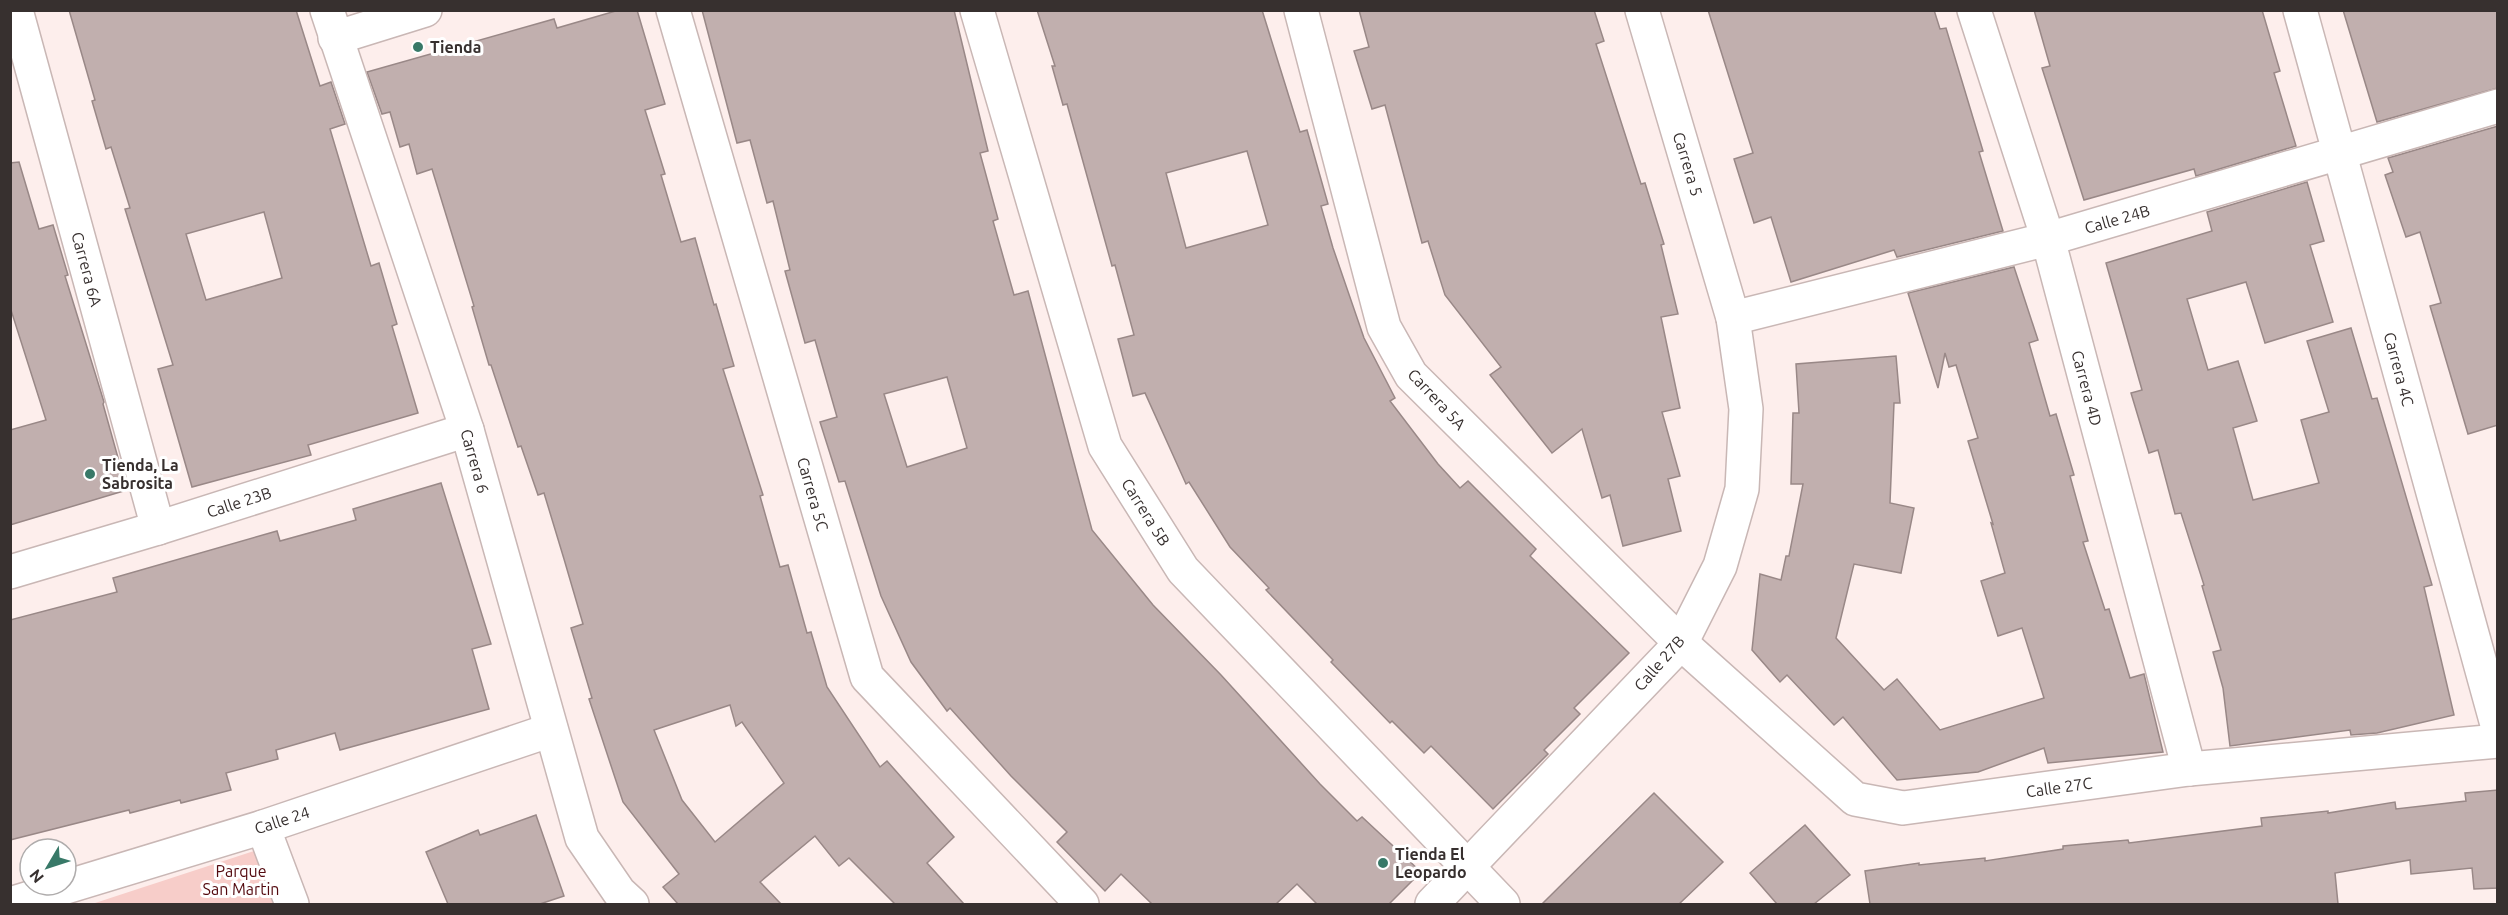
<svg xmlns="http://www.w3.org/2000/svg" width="2508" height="915" viewBox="0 0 2508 915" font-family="Ubuntu,sans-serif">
<rect width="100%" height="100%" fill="#fdeeec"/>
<!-- green -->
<path fill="#f7cdc9" d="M254,851L279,904H92Z"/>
<!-- building -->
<g fill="#c1afae" stroke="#998887" stroke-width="1.5" fill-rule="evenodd">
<path d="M69,10H296L320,86L331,82L345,124L330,129L371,266L379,263L397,324L392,326L418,413L308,445L311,455L192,487L158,369L173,365L125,209L130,208L111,147L106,149L92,101L95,100ZM264,212L282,278L206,300L186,234Z"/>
<path d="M619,10H637L665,104L645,110L665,174L661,175L681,242L695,238L714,305L716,304L734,366L723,369L763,495L760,496L780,567L788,565L807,633L811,632L827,687L880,767L887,761L954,837L927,863L964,904H895L849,858L839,866L815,836L760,882L781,904H678L663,887L679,874L623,802L589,699L592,698L571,628L583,624L564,559L544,493L538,495L521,446L518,447L491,365H489L472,307L474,306L432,169L417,174L409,144L400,147L390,112L382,114L367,72L554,19L557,28ZM730,705L736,726L742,722L784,783L715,842L682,800L654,730Z"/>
<path d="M702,10H954L988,151L980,153L998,219L993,221L1014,295L1028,291L1092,530L1153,605L1221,675L1320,784L1357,821L1362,817L1421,872L1389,904H1317L1297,884L1276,904H1152L1121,874L1105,891L1057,842L1067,832L1011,776L950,708L947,711L911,662L881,596L845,481L839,482L820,422L837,417L815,340L805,343L785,271L790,270L773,201L767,203L750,140L737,143ZM947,377L967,448L907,467L884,394Z"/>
<path d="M1037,10H1262L1300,132L1307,130L1328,204L1321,206L1333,248L1364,338L1395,398L1390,401L1438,464L1460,488L1468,481L1536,549L1530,556L1629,653L1574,708L1580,714L1544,750L1548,754L1493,809L1431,746L1424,753L1392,721L1390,723L1331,662L1333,660L1266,590L1269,588L1230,547L1189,482L1186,484L1145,393L1133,396L1118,339L1134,335L1115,265L1112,266L1067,104L1063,105L1052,66H1055ZM1247,151L1268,225L1186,248L1166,173Z"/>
<path d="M1359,10H1594L1604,41L1596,44L1641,184L1645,183L1664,244L1661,245L1678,314L1661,317L1680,408L1662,412L1680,476L1668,479L1681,531L1623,546L1610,495L1602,498L1582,429L1552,453L1490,375L1501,367L1445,295L1428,241L1422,243L1385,105L1372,109L1354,51L1369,47Z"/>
<path d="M1708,10H1934L1940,29L1946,28L1983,151L1979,152L2003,231L1897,257L1894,250L1791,282L1771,217L1754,223L1734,159L1753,153Z"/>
<path d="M2034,10H2262L2280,71L2274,73L2296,146L2196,176L2194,169L2084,200L2042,68L2050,66Z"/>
<path d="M2343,10H2498V88L2377,122Z"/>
<path d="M2498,126V425L2468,434L2430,306L2441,303L2420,232L2406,237L2385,175L2393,172L2388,158Z"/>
<path d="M19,162L39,229L53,225L68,275L65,276L104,402L103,404L127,490L10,525V430L46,420L10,307V163Z"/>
<path d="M2307,182L2324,241L2310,245L2333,322L2265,343L2246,282L2187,299L2208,370L2238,361L2257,421L2233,428L2253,500L2319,483L2301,420L2329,412L2307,341L2351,328L2372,399L2377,398L2432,585L2424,587L2454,715L2377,733L2351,735L2350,730L2230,746L2223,688L2213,652L2221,650L2202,586L2204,585L2181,513L2175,514L2158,450L2149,453L2131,393L2142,390L2106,263L2212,231L2207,212Z"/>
<path d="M2014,267L2038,340L2029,343L2050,416L2056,414L2074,475L2070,476L2088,541L2083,542L2105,610L2109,609L2130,678L2144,674L2163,752L2048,763L2044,748L1978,772L1897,780L1843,717L1834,725L1787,675L1780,682L1752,650L1760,574L1781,580L1786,556H1789L1803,484H1791L1793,413H1799L1796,364L1896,356L1900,403H1894L1890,503L1914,508L1901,573L1854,564L1836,638L1884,690L1897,679L1940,730L2044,698L2022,628L1998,636L1981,581L2005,573L1991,523L1993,524L1968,441L1978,438L1956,365L1949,367L1945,353L1938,388L1908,293Z"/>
<path d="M441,483L491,644L472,649L489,709L340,750L335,733L276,750L278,759L226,773L231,790L181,803L180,800L130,813L129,810L10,840V620L117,592L113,578L277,531L280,541L356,520L353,509Z"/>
<path d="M2498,790V888L2474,889L2472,868L2411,874L2410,860L2335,873L2338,904H1870L1865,871L1919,863V865L1985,858V861L2063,849V846L2128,840L2129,843L2262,826L2261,818L2328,811V813L2395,802L2396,809L2466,801L2465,793Z"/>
<path d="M1654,793L1723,862L1679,904H1542Z"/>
<path d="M536,815L564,896L540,904H448L426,852L478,830L480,835Z"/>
<path d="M1805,825L1850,875L1814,904H1777L1750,873Z"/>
</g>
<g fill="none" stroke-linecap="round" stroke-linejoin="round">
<defs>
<g id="minor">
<path d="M16,10L158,528"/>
<path d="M327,10L467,430L582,838L619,892L632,904"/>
<path d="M673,10L867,677L1082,904"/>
<path d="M977,10L1105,446L1183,570L1503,904"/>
<path d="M1301,10L1384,327L1411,375L1681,643L1855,799L1903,808L2189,769L2498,741"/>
<path d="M1974,10L2048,239L2189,769"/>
<path d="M2300,10L2498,728"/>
<path d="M335,38L425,10"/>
<path d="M1733,318L2048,239L2498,106"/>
<path d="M10,572L158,528L467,430"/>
<path d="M263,827L292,904"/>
<path d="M10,904L263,827L551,730"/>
<path d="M1432,904L1681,643L1720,566L1742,489L1746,409L1733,318L1642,10"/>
</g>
</defs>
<!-- minor casing -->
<use href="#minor" stroke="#c9b7b5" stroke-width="36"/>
<!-- minor -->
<use href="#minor" stroke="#fff" stroke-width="33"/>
</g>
<!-- markers -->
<g fill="#387968" stroke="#fff" stroke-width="2">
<circle cx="418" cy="47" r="6"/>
<circle cx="90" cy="474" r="6"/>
<circle cx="1383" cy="863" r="6"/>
</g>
<g text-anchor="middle" stroke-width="6" stroke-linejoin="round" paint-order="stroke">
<!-- poi labels -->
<g font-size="16" font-weight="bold" fill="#37302f" stroke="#fff" text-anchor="start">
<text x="430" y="53">Tienda</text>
<text x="102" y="471">Tienda, La<tspan x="102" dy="18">Sabrosita</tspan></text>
<text x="1395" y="860">Tienda El<tspan x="1395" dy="18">Leopardo</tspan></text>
</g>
<!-- street labels -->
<g font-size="16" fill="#37302f" stroke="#fff">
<text transform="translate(1688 164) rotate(73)" y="6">Carrera 5</text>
<text transform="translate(2117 219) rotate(-16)" y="6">Calle 24B</text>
<text transform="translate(87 269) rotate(75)" y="6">Carrera 6A</text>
<text transform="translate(2399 369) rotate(75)" y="6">Carrera 4C</text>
<text transform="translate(2087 388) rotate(75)" y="6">Carrera 4D</text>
<text transform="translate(1437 399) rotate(47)" y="6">Carrera 5A</text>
<text transform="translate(475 461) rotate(74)" y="6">Carrera 6</text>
<text transform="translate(813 494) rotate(74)" y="6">Carrera 5C</text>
<text transform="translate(239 502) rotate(-18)" y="6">Calle 23B</text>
<text transform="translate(1146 512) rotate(58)" y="6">Carrera 5B</text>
<text transform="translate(1659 663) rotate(-49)" y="6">Calle 27B</text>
<text transform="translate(2059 787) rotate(-8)" y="6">Calle 27C</text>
<text transform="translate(282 820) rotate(-18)" y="6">Calle 24</text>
</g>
<!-- park labels -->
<g font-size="16" fill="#53090e" stroke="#fff">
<text x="241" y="877">Parque<tspan x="241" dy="18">San Martin</tspan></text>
</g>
</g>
<!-- border -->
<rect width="2508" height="915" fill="none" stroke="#37302f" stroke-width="24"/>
<!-- north arrow -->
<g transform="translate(48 867) rotate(231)"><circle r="28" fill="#ffffff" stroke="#afacac" stroke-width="1.5"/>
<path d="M0-4.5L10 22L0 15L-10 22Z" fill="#387968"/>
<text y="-9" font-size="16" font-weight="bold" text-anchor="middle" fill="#37302f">N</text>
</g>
</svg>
